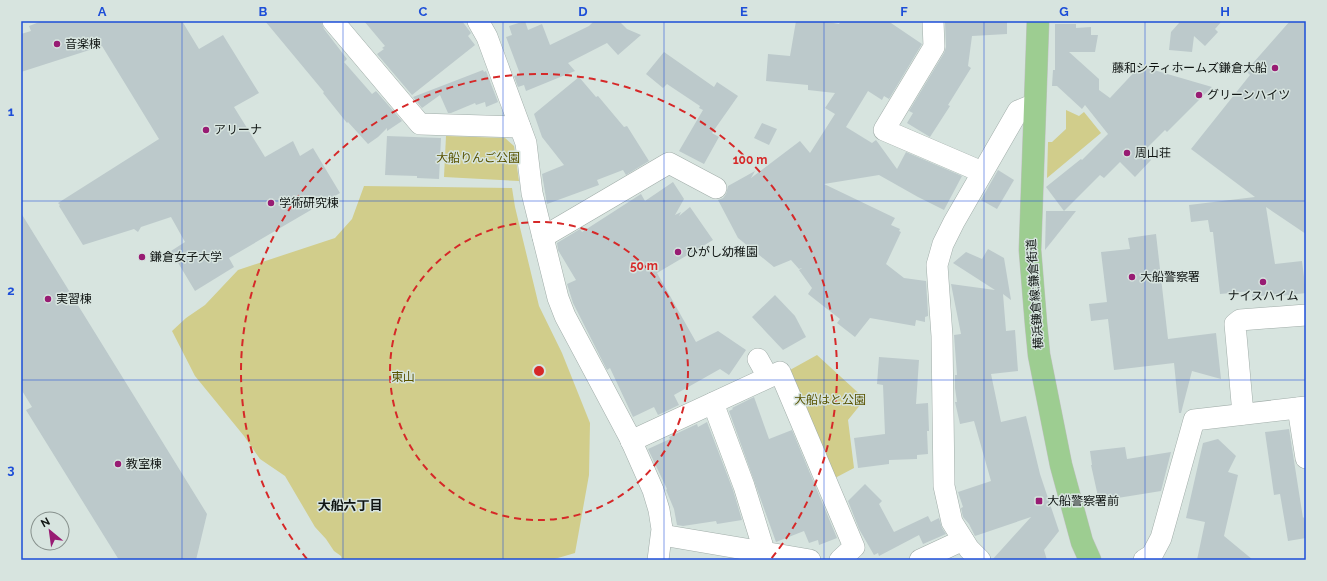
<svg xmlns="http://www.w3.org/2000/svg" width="1327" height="581" viewBox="0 0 1327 581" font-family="Raleway,'Noto Sans JP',sans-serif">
<rect width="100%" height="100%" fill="#d7e4df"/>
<!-- green -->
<g fill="#d1cd8b">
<path d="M1066,110L1079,116L1084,112L1101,133L1047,178L1048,142H1052L1066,129Z"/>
<path d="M446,136L505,138L514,146L519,181L444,177Z"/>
<path d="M364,186L512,188L515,207L539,306L562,353L590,423L589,475L575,553L551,560H342L341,556L334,551L326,539L315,527L285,476L260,459L244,436L195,376L172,331L186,318L205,305L238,270L335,238L352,219Z"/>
<path d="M817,355L865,399L848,420L854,468L835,478L790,370Z"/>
</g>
<!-- building -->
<g fill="#bcc9cb">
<path d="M42,21H182L199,49L223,35L259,93L234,107L265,157L293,141L300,156L313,148L340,193L229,258L234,267L195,291L171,251L185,242L171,217L141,227L138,232L134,229L83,245L59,206L60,205L58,203L159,139L102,46L21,72V34L31,31L29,26Z"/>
<path d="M265,21H321L324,29L347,59L344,62L372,94L376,91L402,121L387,131V128L378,137L368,144L348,122L347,123L323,93L324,92Z"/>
<path d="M364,21H462L471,33L468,36L475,45L412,95L377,54L384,49L382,48L385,46Z"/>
<path d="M525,21L528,30L542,24L550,45L589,26L594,21H619L627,29L641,35L618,55L607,43L568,63L575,71L526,91L524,85L518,87L514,76L520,74L506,37L512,35L509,26Z"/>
<path d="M796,21H822L839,24L841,21H888L922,44L889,99L884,96L882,100L868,91L846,127L872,143L876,140L897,169L906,152L962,176L944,210L916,196L918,197L879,175L824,184L895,218L891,225L900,229L899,231L901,232L886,264L904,278L926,281L928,314V316L925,317V322L916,320L915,326L870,318L855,337L837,323L840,319L808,294L812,288L799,270L802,268L799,269L791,260L774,267L738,238L718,200L723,198L726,194L728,186L755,171L751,178L800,141L810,153L835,114L825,108L835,93L808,90V85L766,81L768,54L790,56Z"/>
<path d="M945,21H1007V34L972,36L968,66L971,68L948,105L950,106L930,137L907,123L913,113L909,111L944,53L946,47Z"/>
<path d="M1178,21H1222L1215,29L1218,32L1205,46L1194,36L1192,52L1169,50L1171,32L1179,23Z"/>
<path d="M1290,21H1306V234L1266,207L1275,264L1302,261L1306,293L1280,296V294L1252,297V291L1220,294L1213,232H1210L1208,220L1191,222L1189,205L1255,197L1191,149L1250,75L1246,71Z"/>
<path d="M1055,24H1076V28L1091,27V35H1098L1095,52H1069L1099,79V90L1110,98L1140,66L1212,87L1167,132L1165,130L1143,152L1151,160L1135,177L1120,162L1104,178L1100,175L1064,211L1046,187L1081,159L1082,160L1108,134L1085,105L1082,109L1057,86H1052L1053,70H1055Z"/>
<path d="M664,52L714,87L717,82L738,96L712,133L719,137L704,164L679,151L703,110L699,108L700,106L667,84L663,88L646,74Z"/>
<path d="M483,70L484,72L486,71L498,102L486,107L485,102L476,105L475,103L451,113H448L440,95L422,108L413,97Z"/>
<path d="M579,77L596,97L598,96L624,127L627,126L649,161L626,175L623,170L597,180L599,185L547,204L542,174L564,165L542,137L534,114Z"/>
<path d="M762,123L777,129L769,145L754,138Z"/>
<path d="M387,136L441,138L439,179L417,178V176L385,175Z"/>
<path d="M998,170L1014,180L997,209L981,200Z"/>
<path d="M673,182L684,199L675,215L681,212L679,216L690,207L713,240L657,273L696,342L718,331L746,350L729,375L720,369L674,395L679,405L658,415L654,407L633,417L610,368L607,370L573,303L567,284L576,280L558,250L557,243L580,229L582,232L641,194L645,201Z"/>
<path d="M1046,211H1076L1045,250Z"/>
<path d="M21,213L207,514L196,560H119L26,410L32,407L21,389Z"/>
<path d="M1156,234L1168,339L1216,333L1221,379L1192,371L1181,413H1179L1174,363L1114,370L1108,319L1091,321L1089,304L1107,302L1101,252L1130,249L1128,238Z"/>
<path d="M988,249L1004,258L1011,300L1003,294L1006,331L1015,330L1018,371L991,374L1001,422L1026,416L1040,474L1059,531L1044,550L1047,560H992L1031,517L975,536L969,524L963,517L961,508L963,507L958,492L991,481L974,421L960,424L955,402H957L955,388V375H957L954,335L961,334L951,284L995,290L953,263L966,252L982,259Z"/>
<path d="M775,295L795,316L806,337L783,350L752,317Z"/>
<path d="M879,357L919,360L916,404L928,403L929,431H927L928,454L917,455V459L889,460V464L858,468L854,438L885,434L883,385L877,384Z"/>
<path d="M754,397L769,439L792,430L837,538L819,545L818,540L809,543L804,531L776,542L729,411L733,409L732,408Z"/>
<path d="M707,422L733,490L742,520L717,524L716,521L683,526L677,525L674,509L666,490L667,489L648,449L670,439L669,437L697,424L698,427Z"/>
<path d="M1289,429L1303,518L1304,517L1306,529V538L1288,541L1280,494L1274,495L1265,432Z"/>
<path d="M1218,439L1236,456L1228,472L1238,475L1224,536L1253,560H1197L1205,522L1186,518L1203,443Z"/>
<path d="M1125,447L1127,459L1171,452L1161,491L1099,501L1091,465H1092L1090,451Z"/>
<path d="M865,484L882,501L879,504L894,532L928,516L931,522L939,518L942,528L946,534L923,544L919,535L879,556L878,553L874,555L859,529L848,501Z"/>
</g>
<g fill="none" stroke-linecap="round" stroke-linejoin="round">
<defs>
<g id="street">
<path d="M333,21L420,124L520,127"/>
<path d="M478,21L487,37L526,143L532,193L558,298L565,316L630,438L653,490L659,510L662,529L658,560"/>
<path d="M933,21L934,47L884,130L982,172"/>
<path d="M543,237L669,163L716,188"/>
<path d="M758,359L768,377"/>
<path d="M713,403L744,486L762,544V552"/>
<path d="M1298,408L1306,458"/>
<path d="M1243,414L1235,324L1240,320L1306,315"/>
<path d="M631,441L780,372L854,547L840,560"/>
<path d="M662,535L810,560"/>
<path d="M920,560L963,540"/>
<path d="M980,560L969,549L952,522L944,486L942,336L937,265L943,244L954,222L1018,111L1035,104"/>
<path d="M1144,560L1152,555L1161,538L1194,420L1306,407"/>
</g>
<path id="primary" d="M1038,21L1030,250L1036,324L1039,355L1061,465L1082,542L1090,560"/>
</defs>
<!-- street casing -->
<use href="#street" stroke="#a1ada9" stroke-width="22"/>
<!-- primary casing -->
<use href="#primary" stroke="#c1c2c2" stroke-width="23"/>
<!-- street -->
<use href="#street" stroke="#fff" stroke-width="21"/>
<!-- primary -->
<use href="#primary" stroke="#9dcd91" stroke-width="22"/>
</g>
<!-- grid -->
<path fill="none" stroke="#1d4ed8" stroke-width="1" stroke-opacity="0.55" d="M182,21V560M343,21V560M503,21V560M664,21V560M824,21V560M984,21V560M1145,21V560M21,201H1306M21,380H1306"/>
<!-- distance rings -->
<g fill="none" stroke="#d62828" stroke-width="2" stroke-dasharray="7 5">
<circle cx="539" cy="371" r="149"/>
<path d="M307 559A298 298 0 1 1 771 559"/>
</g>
<!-- markers -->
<g fill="#981b73" stroke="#d7e4df" stroke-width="1.5">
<circle cx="57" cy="44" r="4"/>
<circle cx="1275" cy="68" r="4"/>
<circle cx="1199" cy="95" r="4"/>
<circle cx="206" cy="130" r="4"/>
<circle cx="1127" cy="153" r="4"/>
<circle cx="271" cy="203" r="4"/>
<circle cx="678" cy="252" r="4"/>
<circle cx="142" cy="257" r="4"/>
<circle cx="1132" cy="277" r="4"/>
<circle cx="1263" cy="282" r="4"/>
<circle cx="48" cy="299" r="4"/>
<circle cx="118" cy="464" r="4"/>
<rect x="1035" y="497" width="8" height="8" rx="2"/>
</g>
<g text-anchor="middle" stroke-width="3" stroke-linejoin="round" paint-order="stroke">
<!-- poi labels -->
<g font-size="12" fill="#101513" stroke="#d7e4df" text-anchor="start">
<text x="65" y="48">音楽棟</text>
<text x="1267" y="72" text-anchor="end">藤和シティホームズ鎌倉大船</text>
<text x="1207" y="99">グリーンハイツ</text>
<text x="214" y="134">アリーナ</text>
<text x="1135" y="157">周山荘</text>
<text x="279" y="207">学術研究棟</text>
<text x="686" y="256">ひがし幼稚園</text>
<text x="150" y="261">鎌倉女子大学</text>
<text x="1140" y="281">大船警察署</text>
<text x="1263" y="300" text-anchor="middle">ナイスハイム</text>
<text x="56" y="303">実習棟</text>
<text x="126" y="468">教室棟</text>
<text x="1047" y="505">大船警察署前</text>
</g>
<!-- park labels -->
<g font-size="12" fill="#585300" stroke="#d7e4df">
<text x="478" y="162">大船りんご公園</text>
<text x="403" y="381">東山</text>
<text x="830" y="404">大船はと公園</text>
</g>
<!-- street labels -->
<g font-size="12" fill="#101513" stroke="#d7e4df">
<text transform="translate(1035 294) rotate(-94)" y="4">横浜鎌倉線;鎌倉街道</text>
</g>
<!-- neighbourhood labels -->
<g font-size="13" font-weight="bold" fill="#101513" stroke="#d7e4df">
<text x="350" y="510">大船六丁目</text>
</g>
</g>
<circle cx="539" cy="371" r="6" fill="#d62828" stroke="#d7e4df" stroke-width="2"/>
<g font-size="12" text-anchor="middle" font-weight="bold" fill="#d62828" stroke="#d7e4df" stroke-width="3" stroke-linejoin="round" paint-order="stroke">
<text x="750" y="164">100 m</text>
<text x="644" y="270">50 m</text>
</g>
<!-- border -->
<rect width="1327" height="581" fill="none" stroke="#d7e4df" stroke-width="44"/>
<!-- north arrow -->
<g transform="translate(50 531) rotate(331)"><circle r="19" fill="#d7e4df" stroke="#87918d"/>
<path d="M0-3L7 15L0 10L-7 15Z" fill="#981b73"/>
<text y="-6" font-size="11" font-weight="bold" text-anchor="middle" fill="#101513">N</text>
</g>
<rect x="22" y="22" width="1283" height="537" fill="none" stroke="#1d4ed8" stroke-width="1.5"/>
<g font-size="13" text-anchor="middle" font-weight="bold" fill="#1d4ed8">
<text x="102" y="16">A</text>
<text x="263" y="16">B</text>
<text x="423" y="16">C</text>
<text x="583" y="16">D</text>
<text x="744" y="16">E</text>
<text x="904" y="16">F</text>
<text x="1064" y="16">G</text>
<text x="1225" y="16">H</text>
<text x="11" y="116">1</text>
<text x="11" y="295">2</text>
<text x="11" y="474">3</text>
</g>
</svg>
